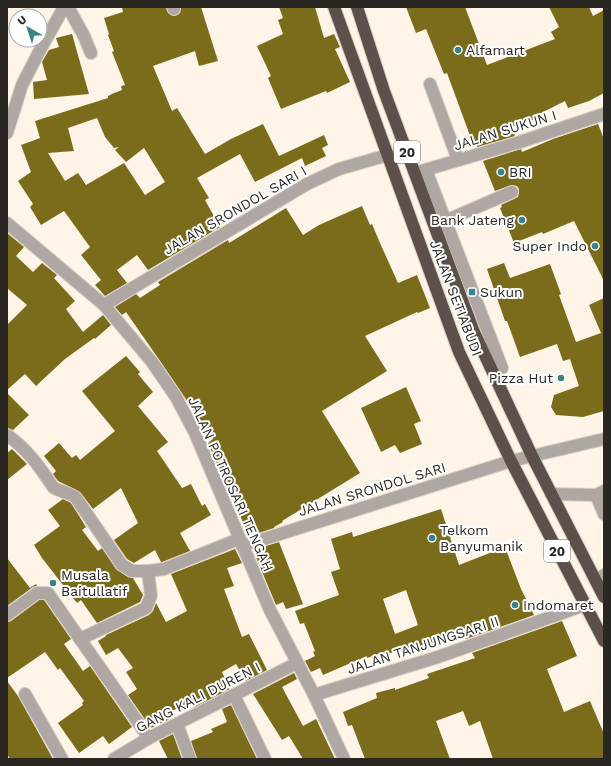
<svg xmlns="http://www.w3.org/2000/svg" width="611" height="766" viewBox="0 0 611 766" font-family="'Work Sans',sans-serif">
<rect width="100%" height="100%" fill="#fff4e8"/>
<!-- building -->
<g fill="#7b6c1c" fill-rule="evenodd">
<path d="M122,7H166L168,13L174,16L180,13L181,7H201L218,61L199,66L195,51L153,66L172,111L177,108L205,154L231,139L263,124L279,156L324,135L328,145L322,148L326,156L305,166L302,158L255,182L240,154L197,178L209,198L205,200L220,227L148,270L137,255L117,270L127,283L105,296L95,285L101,280L81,255L90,247L64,211L41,225L30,207L33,204L18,181L31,172L21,145L40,138L35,121L108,98V96L114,93L122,90L121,86L125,85L112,52L114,51L108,35L109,34L104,18L123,12ZM97,118L105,137L114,148L119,147L115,150L126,162L144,148L165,182L145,195L124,163L86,185L78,173L65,181L48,153L74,151L68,128Z"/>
<path d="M279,7H315L324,38L334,34L340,47L335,49L350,82L327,93L326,91L281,109L268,78L271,76L257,46L283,34L278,20L283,18Z"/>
<path d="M406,7H465L487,65L555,39L551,32L559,27L549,7H589L593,16L604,10V93L589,101L568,108L565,101L535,116L536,119L512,127L515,136L477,147L474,140L472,141L447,73L444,74L426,29L416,33Z"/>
<path d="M72,34L89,94L34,99L33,82L47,80L42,62L49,50L59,47L56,38Z"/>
<path d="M598,124L604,139V281L574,221L543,234L542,232L514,243L500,208L502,207L501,205L518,197L519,193V189L517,186L512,185L495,191L483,161L521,149L522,152L553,139Z"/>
<path d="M362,206L370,225L372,224L380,243L398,283L417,275L430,308L418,313L417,312L365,336L387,371L322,411L360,473L282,521L283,522L274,527V528L249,536L208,443L213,439L158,358L126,312L122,315L115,307L136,294L140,298L160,285L158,282L228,240L229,243L286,208L303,235L319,225Z"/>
<path d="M7,233L24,247L16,256L33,272L42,263L57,275L54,278L75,301L66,309L83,332L103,315L111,325L95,339L94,338L65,359L36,386L25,374L7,390V325L27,305L7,288Z"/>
<path d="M504,263L510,278L550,264L561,294L559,295L576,342L601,333L589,305L604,298V411L583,417L556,415L551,407L554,395L579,386L570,359L563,361L557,344L520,357L507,321H505L487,269Z"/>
<path d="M126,356L140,372L138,374L153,392L138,406L168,442L157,451L182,488L191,484L202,506L205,504L211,515L180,533L190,551L162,562H161L155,550L134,563L127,559L114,540L138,523L121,488L93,509L80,492L58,481L53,474L56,471L44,456L59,443L72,458L76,455L80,460L115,431L82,391Z"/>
<path d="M406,387L421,421L414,424L422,444L400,453L395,445L381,452L361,408Z"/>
<path d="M7,393L29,415L13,430L7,428Z"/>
<path d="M12,449L27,464L7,480V453Z"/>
<path d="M63,499L71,503L86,527L82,530L98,551L102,548L116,569L128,577L133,578L143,595L140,602L97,623L81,600L77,603L42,558L34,545L60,526L48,510Z"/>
<path d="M441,509L459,565L505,547L521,589L534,615L466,639L462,631L404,654L403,649L385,655L384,652L367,658V656L323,675L320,668L311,672L305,661L315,656L313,652L315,651L304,623L300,624L295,611L339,595L331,572L340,569L331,539L352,532L353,537ZM406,590L418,625L395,634L383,599Z"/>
<path d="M279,542L303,604L286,609L283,602L276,605L253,550Z"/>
<path d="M235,549L242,563L227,568L234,586L224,589L242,637L249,634L267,670L246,681L236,664L222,672L230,689L195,707L192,701L168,713L170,719L151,728L128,695L137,689L126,672L133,668L118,648L106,655L98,641L106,636V635L149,615L153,611L156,603L166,622L187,611L171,574Z"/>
<path d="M7,558L30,588L36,584L37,586L33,587L7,606Z"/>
<path d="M39,600H44L71,639L64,644L83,671L90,666L132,727L109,744L103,736L79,753L58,723L83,705L82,703L84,701L60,668L58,670L45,652L7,678V622L11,621Z"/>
<path d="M562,621L577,656L547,669L564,712L590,701L604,734V759H493L480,721L469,726L463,711L436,721L450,759H365L352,725L348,726L343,712L377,698L376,693L395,688V690L429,678L427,674L475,658L472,653Z"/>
<path d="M294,673L297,679L282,687L303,726L316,719L335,759H303L289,736L282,740L253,694Z"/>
<path d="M7,681L18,696L53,759H10L7,754Z"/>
<path d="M231,705L257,759H197L191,741L213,732L211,729L227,722L222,709Z"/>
<path d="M173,734L182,759H168L159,741Z"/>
</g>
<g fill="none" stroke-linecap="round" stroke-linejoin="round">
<defs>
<g id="minor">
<path d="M68,7L84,36L91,53"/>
<path d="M173,7L174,9"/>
<path d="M430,84L458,160"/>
<path d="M7,133L22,85L40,50L64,7"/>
<path d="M426,170L502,368"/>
<path d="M418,172L520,142L604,114"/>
<path d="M445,221L512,192"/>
<path d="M7,223L104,305L152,362L176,397L195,433L269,608L314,695L344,759"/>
<path d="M104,305L307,184L339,169L388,155"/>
<path d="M7,435C27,449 40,467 53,487C60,492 69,492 76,498L122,565L132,571H148L164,569L239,539"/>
<path d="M551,494L596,495L604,491"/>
<path d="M596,495L604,514"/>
<path d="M242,546L511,461L604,439"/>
<path d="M596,581L604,575"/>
<path d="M7,615L37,593H48L149,738"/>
<path d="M80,639L146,608L151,596L148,571"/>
<path d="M25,694L62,759"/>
<path d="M234,695L265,759"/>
<path d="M314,695L438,657L585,605"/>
<path d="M177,724L190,759"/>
<path d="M114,759L149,738L297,663"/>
</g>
<g id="highway">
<path d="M334,7L459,352L511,461L604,641"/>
<path d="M357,7L384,91L474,332L532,456L604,597"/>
</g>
</defs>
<!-- minor casing -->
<use href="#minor" stroke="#d9cfc4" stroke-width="14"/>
<!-- highway casing -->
<use href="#highway" stroke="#d9cfc4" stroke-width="14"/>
<!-- minor -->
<use href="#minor" stroke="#aea7a4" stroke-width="12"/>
<!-- highway -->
<use href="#highway" stroke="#5d504a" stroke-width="12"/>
</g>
<!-- markers -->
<g fill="#3a8289" stroke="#fff" stroke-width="1.5">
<circle cx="458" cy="50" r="4"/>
<circle cx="501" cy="172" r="4"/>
<circle cx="522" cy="220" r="4"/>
<circle cx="595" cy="246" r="4"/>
<rect x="468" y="288" width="8" height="8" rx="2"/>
<circle cx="561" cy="378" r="4"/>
<circle cx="432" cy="538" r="4"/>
<circle cx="53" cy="583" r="4"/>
<circle cx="515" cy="605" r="4"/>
</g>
<g text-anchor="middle" stroke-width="4" stroke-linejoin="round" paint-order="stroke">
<!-- shield labels -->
<g fill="#fff" stroke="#6a6864" stroke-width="1">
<rect x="394" y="141" width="26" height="22" rx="3"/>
<rect x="544" y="540" width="26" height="22" rx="3"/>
</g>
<g font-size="13" font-weight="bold" fill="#2a2722">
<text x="407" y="157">20</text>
<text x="557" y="556">20</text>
</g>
<!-- poi labels -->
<g font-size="14" fill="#2a2722" stroke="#fff" text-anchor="start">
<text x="466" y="55">Alfamart</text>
<text x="509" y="177">BRI</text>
<text x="514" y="225" text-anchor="end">Bank Jateng</text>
<text x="587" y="251" text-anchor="end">Super Indo</text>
<text x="480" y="297">Sukun</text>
<text x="553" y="383" text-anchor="end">Pizza Hut</text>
<text x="440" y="535">Telkom<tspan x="440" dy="16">Banyumanik</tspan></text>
<text x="61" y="580">Musala<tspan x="61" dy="16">Baitullatif</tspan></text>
<text x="523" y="610">Indomaret</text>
</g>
<!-- street labels -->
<g font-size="14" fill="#2a2722" stroke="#fff">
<text transform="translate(505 130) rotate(-17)" y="5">JALAN SUKUN I</text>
<text transform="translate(235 210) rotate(-30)" y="5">JALAN SRONDOL SARI I</text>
<text transform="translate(456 298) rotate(69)" y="5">JALAN SETIABUDI</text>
<text transform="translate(231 484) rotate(66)" y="5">JALAN POTROSARI TENGAH</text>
<text transform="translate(372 489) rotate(-17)" y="5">JALAN SRONDOL SARI</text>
<text transform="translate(423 645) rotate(-18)" y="5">JALAN TANJUNGSARI II</text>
<text transform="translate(198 697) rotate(-27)" y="5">GANG KALI DUREN I</text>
</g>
</g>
<!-- border -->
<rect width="611" height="766" fill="none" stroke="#2a2722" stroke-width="16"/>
<!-- north arrow -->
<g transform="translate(28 28) rotate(321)"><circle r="19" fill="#ffffff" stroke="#aaa9a7"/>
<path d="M0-3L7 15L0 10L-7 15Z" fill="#3a8289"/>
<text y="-6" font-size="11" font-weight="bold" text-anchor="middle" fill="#2a2722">U</text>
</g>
</svg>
